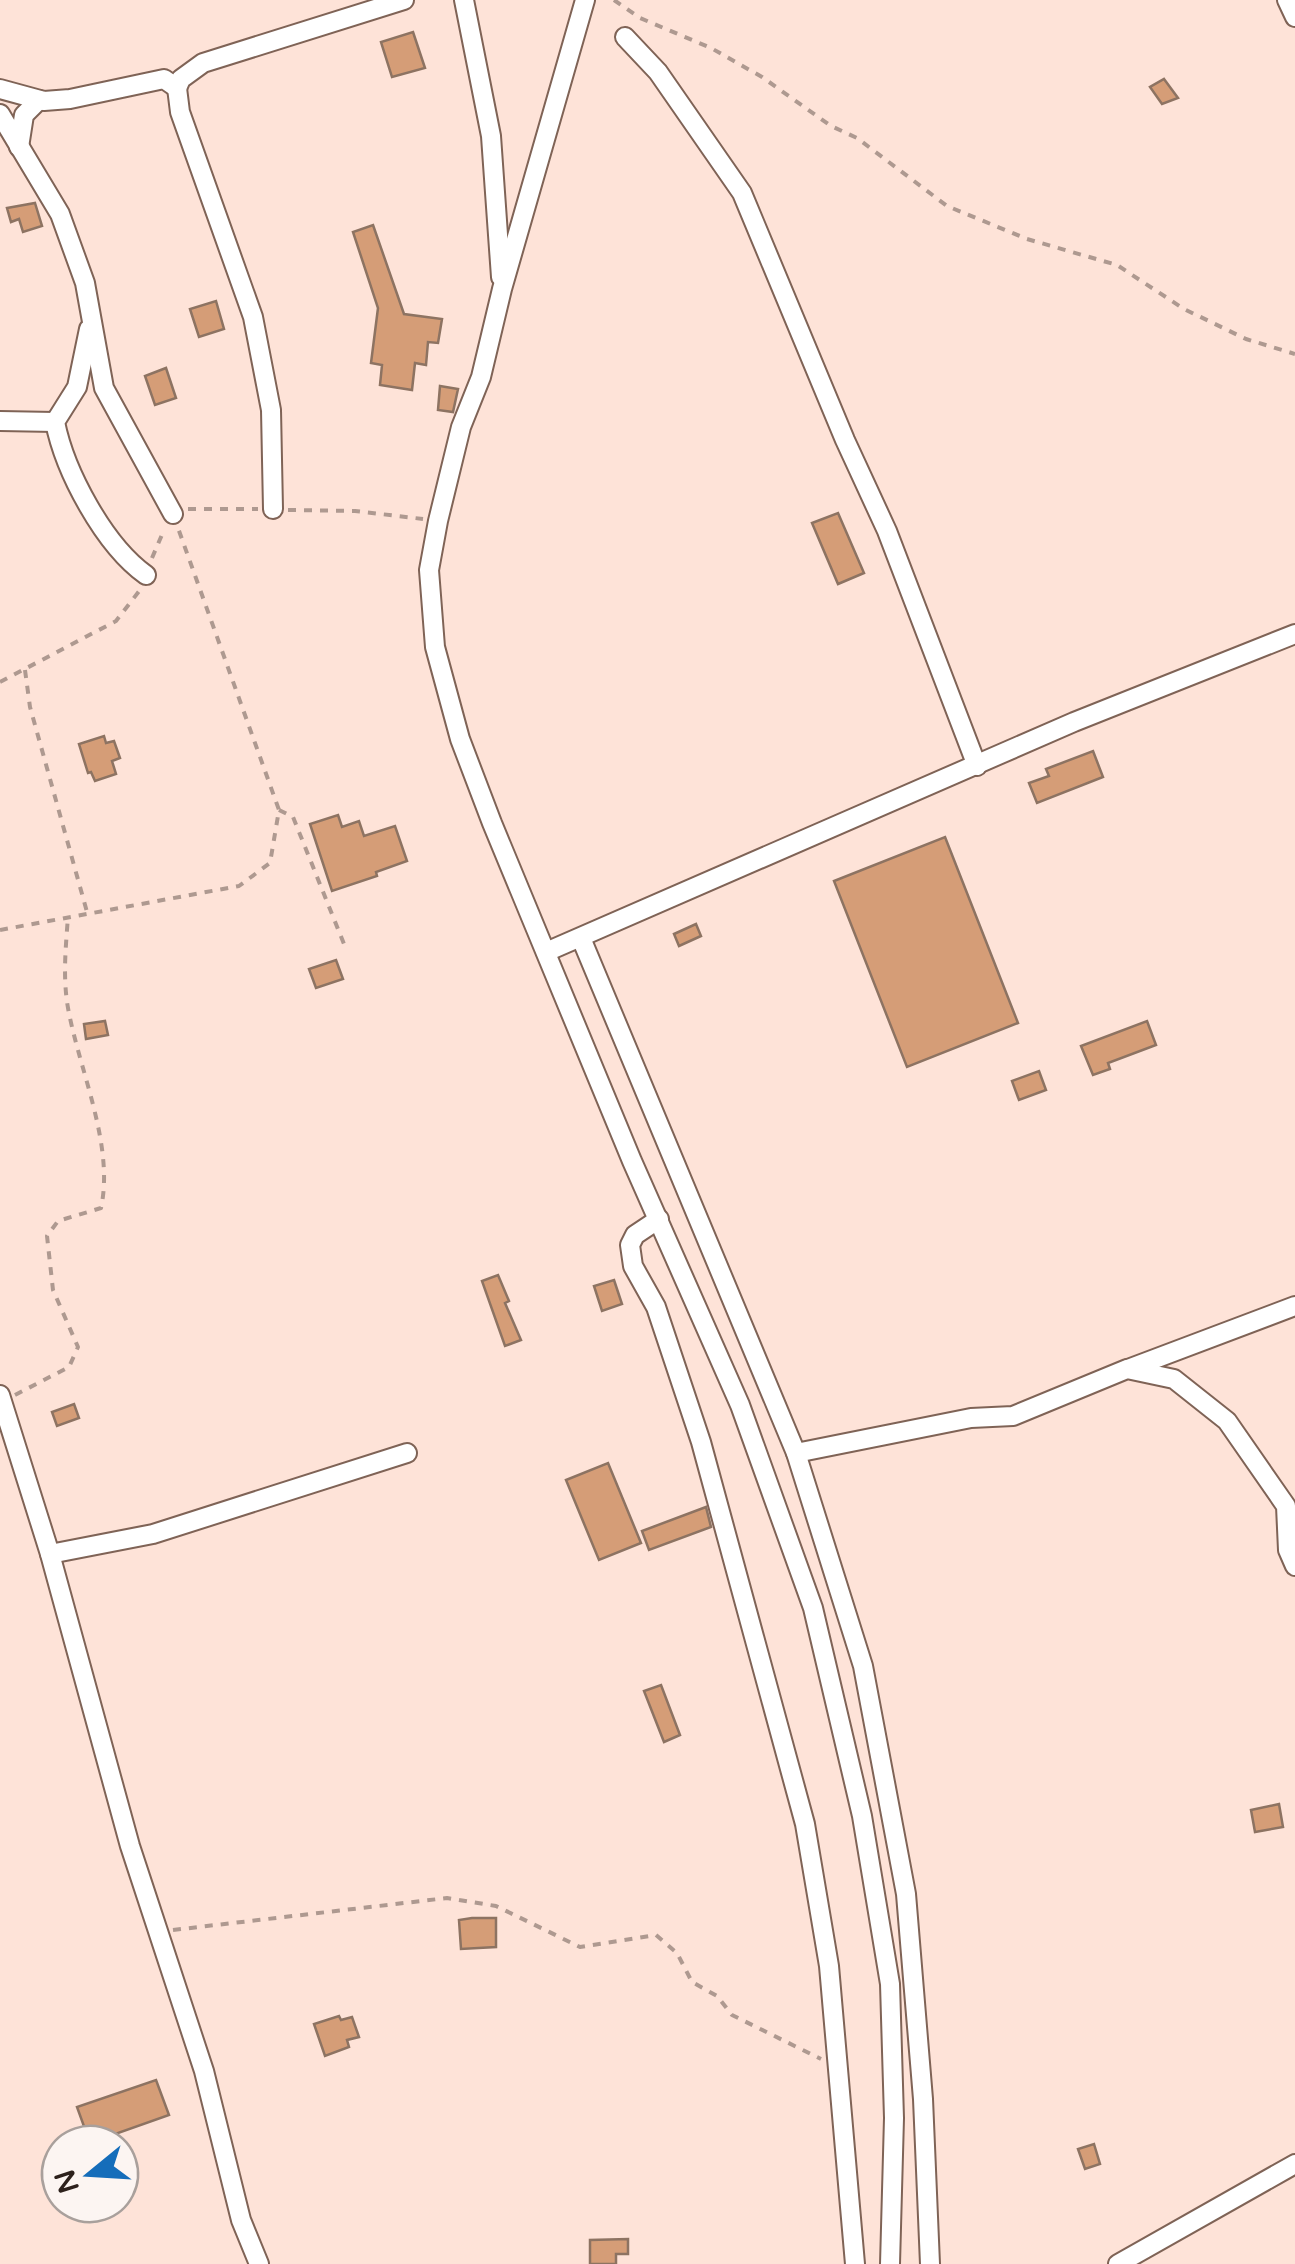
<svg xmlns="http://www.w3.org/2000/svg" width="1295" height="2264" viewBox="0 0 1295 2264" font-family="'Varela Round',sans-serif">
<rect width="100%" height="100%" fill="#fee3d8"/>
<!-- building -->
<g fill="#d59d77" stroke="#8d7362" stroke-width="2.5">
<path d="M413,32L425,68L392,77L381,42Z"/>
<path d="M1164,79L1178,98L1162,104L1150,87Z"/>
<path d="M35,203L42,226L23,232L19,219L11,222L7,208Z"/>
<path d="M373,225L404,314L442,319L438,343L428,342L426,365L415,363L412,390L380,385L382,365L371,363L378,308L353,232Z"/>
<path d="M216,301L224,329L199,337L190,309Z"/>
<path d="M166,368L176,398L155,405L145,376Z"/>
<path d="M440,386L458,389L453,412L438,410Z"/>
<path d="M838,513L864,573L838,584L812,523Z"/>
<path d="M104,736L106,743L114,741L120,758L112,761L116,774L95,781L91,772L88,773L79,744Z"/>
<path d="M1093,751L1103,777L1037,803L1029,783L1049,776L1046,769Z"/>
<path d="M338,815L342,827L359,821L364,836L395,826L407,861L376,872L377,876L332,891L310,824Z"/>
<path d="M945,837L1018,1023L907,1067L834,881Z"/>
<path d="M696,924L701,936L679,946L674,934Z"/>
<path d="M336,960L343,979L316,988L309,969Z"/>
<path d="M105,1021L108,1035L86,1039L84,1024Z"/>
<path d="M1147,1021L1156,1045L1108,1063L1110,1069L1093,1075L1081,1046Z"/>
<path d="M1039,1071L1046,1090L1019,1100L1012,1081Z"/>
<path d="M498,1275L509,1301L505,1303L521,1340L505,1346L482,1281Z"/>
<path d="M614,1280L622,1304L602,1311L594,1286Z"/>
<path d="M74,1404L79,1418L57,1426L52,1412Z"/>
<path d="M608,1463L641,1543L599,1560L566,1480Z"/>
<path d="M706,1507L711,1527L649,1550L642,1531Z"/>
<path d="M661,1685L680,1735L664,1742L644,1691Z"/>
<path d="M1279,1804L1283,1827L1255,1832L1251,1810Z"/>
<path d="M472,1918H496V1947L461,1949L459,1920Z"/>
<path d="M339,2016L341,2020L352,2017L359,2037L347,2040L349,2047L325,2056L314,2024Z"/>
<path d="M156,2080L169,2115L90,2143L77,2107Z"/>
<path d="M1094,2144L1100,2164L1085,2169L1078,2149Z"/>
<path d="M628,2239V2254H616V2264H590V2240Z"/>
</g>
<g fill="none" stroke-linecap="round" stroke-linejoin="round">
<defs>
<g id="minor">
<path d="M464,0L491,136L501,277"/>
<path d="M585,0L502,289L481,377L461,427L438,521L429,570L435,647L460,739L492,823L632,1161L740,1405L813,1608L862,1816L890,1984L894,2118L890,2264"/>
<path d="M1287,0L1295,17"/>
<path d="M625,37L658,72L742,193L845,440L887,531L977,766"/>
<path d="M177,88L180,112L253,317L271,410L273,509"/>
<path d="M0,89L44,101L70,99L164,79L177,88L181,79L203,63L404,0"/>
<path d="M0,114L60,214L85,283L104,388L173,514"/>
<path d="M19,147L24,115L39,100"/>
<path d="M89,329L77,387L55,422C65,472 104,545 146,575"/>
<path d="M0,421L55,422"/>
<path d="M581,938L796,1453L863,1666L906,1894L923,2099L930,2264"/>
<path d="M546,952L1074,722L1295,634"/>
<path d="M659,1219L635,1235L630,1245L633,1266L656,1307L701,1442L805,1824L829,1966L855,2264"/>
<path d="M1128,1369L1295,1306"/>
<path d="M0,1395L50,1554L130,1846L204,2071L241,2220L259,2264"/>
<path d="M796,1453L971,1418L1013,1416L1127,1369L1174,1379L1227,1421L1286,1506L1288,1550L1295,1566"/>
<path d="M50,1554L153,1534L407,1453"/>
<path d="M1118,2264L1295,2164"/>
</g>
</defs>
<!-- minor casing -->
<use href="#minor" stroke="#7f6356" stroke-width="22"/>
<!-- path -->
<g stroke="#ae9990" stroke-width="4" stroke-dasharray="8 8" stroke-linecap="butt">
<path d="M614,0L640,18L711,48L762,77L831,126L857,138L947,206L1027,239L1117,265L1184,309L1246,339L1295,354"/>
<path d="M188,509H258"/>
<path d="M288,510L355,511L423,519"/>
<path d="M152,558L164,530"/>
<path d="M25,670L30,707L87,912"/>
<path d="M0,682L116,621L140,590"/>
<path d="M279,810L293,817L344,944"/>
<path d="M0,930L239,886L270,863L279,810L178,528"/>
<path d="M15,1395L69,1367L78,1347L53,1290L47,1236L58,1221L101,1208C115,1143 77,1066 67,1002C63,972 66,945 68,916"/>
<path d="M173,1930L447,1898L496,1906L580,1947L656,1935L677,1953L692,1982L717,1996L732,2015L821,2059"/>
</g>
<!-- minor -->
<use href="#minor" stroke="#fff" stroke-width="18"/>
</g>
<!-- north arrow -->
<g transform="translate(90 2174) rotate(252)"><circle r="48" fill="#fcf5f2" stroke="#a9a09c" stroke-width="2.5"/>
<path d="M0-8L18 38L0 25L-18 38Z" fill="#156dba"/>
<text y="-15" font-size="28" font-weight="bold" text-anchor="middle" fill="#2d211c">N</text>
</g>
</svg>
